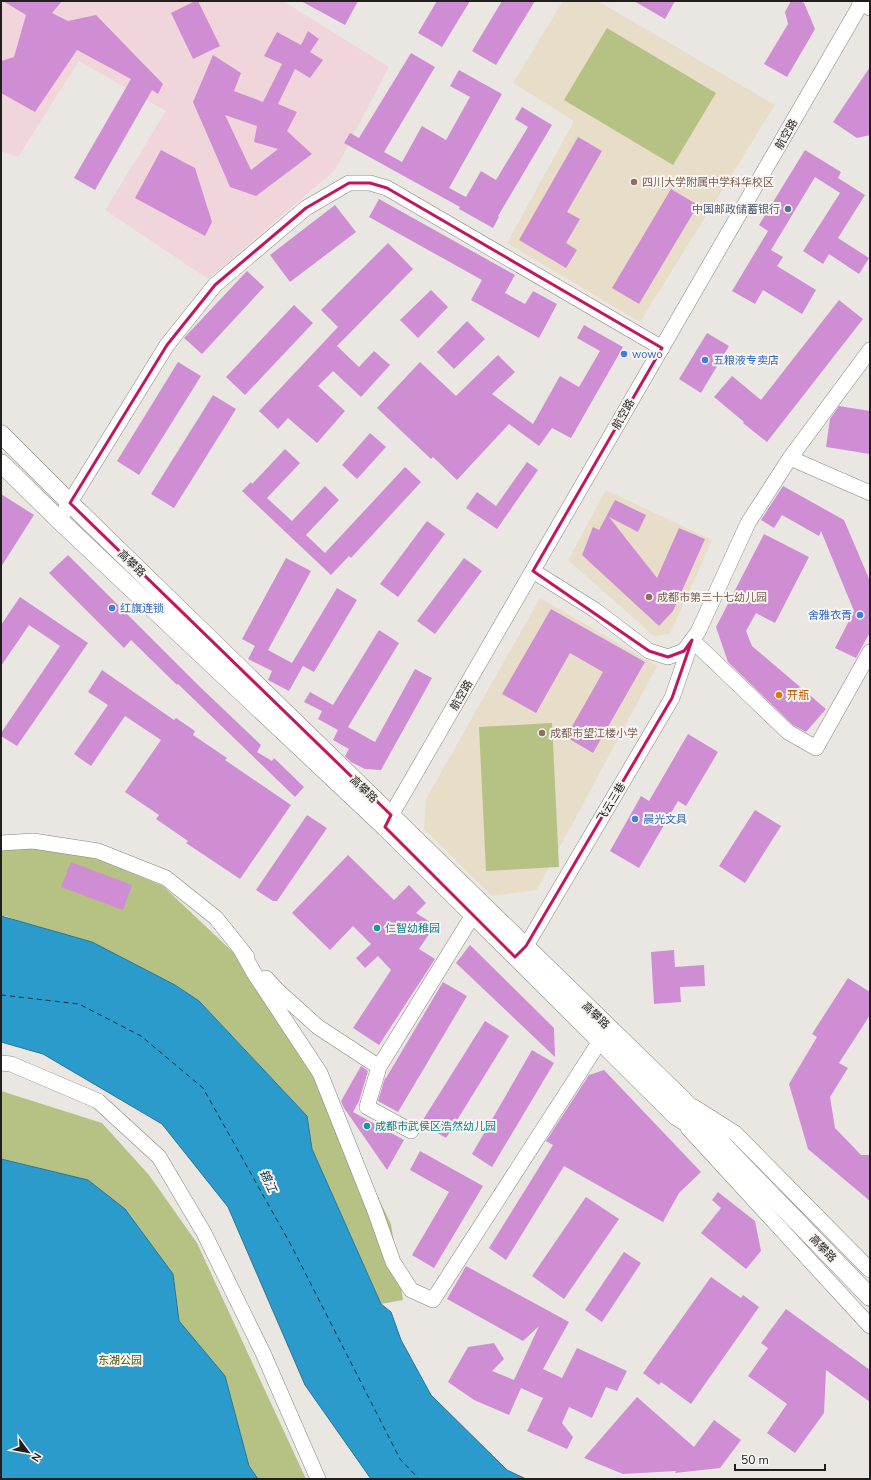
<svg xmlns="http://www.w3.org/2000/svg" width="871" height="1480" viewBox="0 0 871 1480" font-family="'Nunito Sans','Noto Sans SC',sans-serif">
<rect width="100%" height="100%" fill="#eae7e3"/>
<!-- commercial -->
<path fill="#f0d6db" d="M1,1H283L389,67L335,170L208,279L105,210L166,111L79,61L18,157L1,151Z"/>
<!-- education -->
<g fill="#e7ddc8">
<path d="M563,1H598L775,105L640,322L507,243L574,121L513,83Z"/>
<path d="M606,490L712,540L670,634L654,636L568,560Z"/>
<path d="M540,598L657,666L537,890L492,896L424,829L426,799Z"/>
</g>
<!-- green -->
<g fill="#b5c283">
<path d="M607,28L716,93L673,165L564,100Z"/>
<path d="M552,723L559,867L486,871L479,727Z"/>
<path d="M1,848H13L55,850L100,860L163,886L236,955L321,1081L391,1224L403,1300L381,1304L312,1149L307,1116L199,1001L175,985L6,916H1Z"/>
<path d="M1,1091L102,1123L149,1175L197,1243L306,1479H1Z"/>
</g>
<!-- water -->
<g fill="#2b9bcc" stroke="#287698">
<path d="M1,916L92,942L175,985L199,1001L307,1116L312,1149L381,1304L391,1312L401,1340L431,1395L507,1470L526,1479H371L305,1385L228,1207L162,1124L43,1054L1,1042Z"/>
<path d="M1,1159L88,1180L125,1209L173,1274L179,1321L225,1376L249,1466L258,1479H1Z"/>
</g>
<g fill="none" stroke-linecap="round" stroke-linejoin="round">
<!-- ferry -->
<path stroke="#003045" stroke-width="1" stroke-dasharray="5 4" stroke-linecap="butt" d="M1,995L79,1004L141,1036L203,1088L291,1245L400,1459L419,1479"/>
</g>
<!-- building -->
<g fill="#cf8ed3" fill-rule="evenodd">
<path d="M3,1H62L52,13L68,21L96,15L163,84L158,94L152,90L95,190L74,178L131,79L77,50L35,112L1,93V61L14,57L26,15Z"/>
<path d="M195,1H198L220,46L193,59L171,13Z"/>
<path d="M301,1H358L345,25Z"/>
<path d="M437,1H470L442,47L418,33Z"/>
<path d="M502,1H535L496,65L472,51Z"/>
<path d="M634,1H675L665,19Z"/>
<path d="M791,1H800L804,3L815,29L787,77L764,64L788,24L785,12Z"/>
<path d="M308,31L319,39L310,52L323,60L310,78L295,69L278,104L297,112L287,131L312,154L256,196L230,187L193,102L213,55L241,73L234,91L263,102L282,64L264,56L277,32L301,45ZM225,115L257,126L254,142L278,149L251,170Z"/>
<path d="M411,53L435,67L384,152L402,162L422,126L446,140L470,97L450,86L459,70L502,94L449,188L466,197L481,171L496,180L528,127L515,119L522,107L552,125L498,216L499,217L493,228L459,209L460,207L344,143L350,133L359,138Z"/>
<path d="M870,67V135L857,138L833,122Z"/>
<path d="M578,137L602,151L567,212L580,219L566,243L577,250L566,268L519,240Z"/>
<path d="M161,150L195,168L212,222L205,236L135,198Z"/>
<path d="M805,150L841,172L838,178L865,195L838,238L869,258L859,274L829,254L823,264L803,251L840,193L815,177L771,250L783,257L777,266L816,290L802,314L763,290L755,304L732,291L768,231L759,225Z"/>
<path d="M671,189L698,205L639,304L612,288Z"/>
<path d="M379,199L515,275L505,293L525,304L533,291L557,304L539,338L471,300L482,280L369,217Z"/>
<path d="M335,205L356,232L290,282L270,255Z"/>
<path d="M388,243L413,269L337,346L359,367L374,351L390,365L361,397L333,371L318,386L345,411L317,443L288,418L278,429L259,411L338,327L321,310Z"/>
<path d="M247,271L264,287L202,354L184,338Z"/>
<path d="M431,290L448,307L418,338L400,320Z"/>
<path d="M839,300L863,319L767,442L743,423L744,422L714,397L732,376L761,400Z"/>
<path d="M294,305L313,323L245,395L226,377Z"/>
<path d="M467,321L485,339L454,369L437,352Z"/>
<path d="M584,325L623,347L571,438L552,428L539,446L509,424L457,480L433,457L431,459L377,408L420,362L456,396L498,355L515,372L492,394L533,424L560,376L579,387L600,351L577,338Z"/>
<path d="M707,333L729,346L701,393L679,379Z"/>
<path d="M178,362L201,376L139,475L117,461Z"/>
<path d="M213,395L236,409L174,508L151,494Z"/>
<path d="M839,406L870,411V454L826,447L830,419Z"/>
<path d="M370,433L386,447L357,479L342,465Z"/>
<path d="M285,449L300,463L267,498L292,521L325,486L339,500L306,535L325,553L405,467L421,482L351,558L349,556L331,575L242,491L251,482L252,484Z"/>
<path d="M527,462L538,470L497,529L466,508L477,492L496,506Z"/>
<path d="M783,486L844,520L870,581V632L856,658L835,648L854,611L821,531L819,536L782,515L774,528L761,520Z"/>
<path d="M1,494L34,515L1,567Z"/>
<path d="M615,500L646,515L638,532L609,517L657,578L679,528L705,539L673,611L659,626L582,555L593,527L599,530Z"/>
<path d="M427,521L445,534L398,597L380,584Z"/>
<path d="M764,534L809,557L775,623L756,613L746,631L752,646L826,709L806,732L793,725L728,662L716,627Z"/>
<path d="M68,555L198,685L261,745L257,752L272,761L274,758L304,787L295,797L178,684L177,685L131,640L124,648L49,573Z"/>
<path d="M286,558L311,571L268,650L292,663L337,588L357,600L314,672L303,666L289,691L268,680L272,671L248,659L255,646L242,639Z"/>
<path d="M464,558L482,571L435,634L417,621Z"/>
<path d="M20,597L88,643L17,746L1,736V733L60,646L29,625L1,666V625Z"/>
<path d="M551,609L645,662L593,753L566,737L603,672L570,653L536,713L502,694Z"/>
<path d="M379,630L399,643L348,727L375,742L415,669L432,678L381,770L365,769L351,762L345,756L349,749L333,740L338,730L318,719L322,711L304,702L310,692L333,705Z"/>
<path d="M102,670L174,720L176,718L195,731L193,735L227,758L225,760L291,805L240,879L186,843L188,841L156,819L159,815L125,792L161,740L125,716L91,766L74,754L108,705L88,692Z"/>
<path d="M688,734L718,752L686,806L678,801L639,868L610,851L641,796L649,801Z"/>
<path d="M755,810L781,826L745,883L719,866Z"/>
<path d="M307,815L327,828L277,901H273L256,890Z"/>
<path d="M348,855L394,900L409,885L426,903L416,913L435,925L419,949L435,959L379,1045L353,1028L391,970L378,956L365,968L356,958L371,944L353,926L330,950L292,913Z"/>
<path d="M71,862L132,885L123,910L61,887Z"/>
<path d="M470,945L554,1028L555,1057L456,963Z"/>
<path d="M674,950L675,967L704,965L705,986L680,987L681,1002L654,1004L651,952Z"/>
<path d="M848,978L870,992V1015L839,1063L848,1068L830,1097L835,1128L861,1155H870V1201L808,1149L789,1084L817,1037L812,1034Z"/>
<path d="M443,982L467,996L398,1112L378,1101L385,1078H386Z"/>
<path d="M485,1021L509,1036L446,1138L421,1123Z"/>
<path d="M532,1050L554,1063L492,1167L472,1154Z"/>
<path d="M361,1066L368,1071L359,1101L353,1112L404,1140L387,1170L344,1108L341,1101Z"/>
<path d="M604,1070L701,1172L679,1193L663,1222L564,1166L506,1260L489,1248L553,1145L546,1141L589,1075Z"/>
<path d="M420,1151L483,1186L434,1268L412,1255L449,1192L410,1170Z"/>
<path d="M718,1192L755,1221L761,1251L746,1269L701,1233L721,1208L712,1200Z"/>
<path d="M586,1197L619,1219L564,1299L532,1276Z"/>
<path d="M624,1252L641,1263L602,1322L585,1310Z"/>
<path d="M466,1266L569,1322L543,1369L562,1378L577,1348L627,1371L617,1391L606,1387L592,1418L569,1407L562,1423L573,1437L567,1449L527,1431L543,1398L521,1388L509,1415L474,1400L448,1382L468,1347L494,1343L504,1359L492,1371L514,1380L539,1326L523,1341L447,1299Z"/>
<path d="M711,1277L741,1298L743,1295L759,1307L691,1404L661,1382L659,1385L643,1373Z"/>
<path d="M786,1309L870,1370V1402L826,1370L824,1413L795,1453L767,1433L787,1404L748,1376L768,1348L761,1343Z"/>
<path d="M637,1397L694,1447L714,1420L741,1440L720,1468L675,1473L676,1471L623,1474L584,1458Z"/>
</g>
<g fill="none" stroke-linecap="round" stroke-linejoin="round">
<defs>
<g id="minor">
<path d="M790,458L870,493"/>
<path d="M59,520L167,345L215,285L306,208L349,183H370L387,188L662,348"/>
<path d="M533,571L595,610L649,651L668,657L684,651L698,632L748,523L790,458L870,350"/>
<path d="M386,824L862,2L870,8"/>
<path d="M1,843L33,841L98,851L166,878L216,918L247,957"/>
<path d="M241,950L254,973L320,1073L375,1211L393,1262L411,1290L433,1300L600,1041"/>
<path d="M517,955L526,946L672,698L692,640L788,732L816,748L870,652"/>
<path d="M266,978L278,991L318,1027L379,1067"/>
<path d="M1,1063L11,1064L98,1101L159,1157L204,1233L263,1353L318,1479"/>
<path d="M694,1107L735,1133L870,1270"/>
<path d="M688,1128L870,1326"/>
<path d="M411,1131L367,1107L379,1067L473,915"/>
</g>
<g id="major">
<path d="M861,1L870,6"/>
<path d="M1,434L70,503L683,1100L725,1147L870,1297"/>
<path d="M1,463L59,520L385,827L676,1116L706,1135"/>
</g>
</defs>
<!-- minor casing -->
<use href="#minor" stroke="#878380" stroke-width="16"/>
<!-- major casing -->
<use href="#major" stroke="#878380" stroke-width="19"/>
<!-- minor -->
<use href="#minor" stroke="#fff" stroke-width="15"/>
<!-- major -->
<use href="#major" stroke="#fff" stroke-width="18"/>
</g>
<!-- marked area -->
<path fill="none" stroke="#c2185b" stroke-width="3" stroke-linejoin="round" d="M349,183H370L387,188L662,348L533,571L649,651L668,657L684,651L692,640L672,698L526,946L515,957L385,827L391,815L70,503L167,345L215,285L306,208Z"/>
<!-- markers -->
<g fill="#8d6e63" stroke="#f8f4f0" stroke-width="1.5">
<circle cx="634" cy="182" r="4"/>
<circle cx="649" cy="597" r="4"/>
<circle cx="542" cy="733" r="4"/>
</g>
<circle fill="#5c6f8a" stroke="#f8f4f0" stroke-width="1.5" cx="788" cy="209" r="4"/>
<g fill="#3f7fe0" stroke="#f8f4f0" stroke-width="1.5">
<circle cx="624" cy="354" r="4"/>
<circle cx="705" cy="360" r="4"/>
<circle cx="112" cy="608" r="4"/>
<circle cx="860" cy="615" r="4"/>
<circle cx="635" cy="819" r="4"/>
</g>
<circle fill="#e8710a" stroke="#f8f4f0" stroke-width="1.5" cx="779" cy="695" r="4"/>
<g fill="#0f9aa8" stroke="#f8f4f0" stroke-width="1.5">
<circle cx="377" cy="928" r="4"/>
<circle cx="367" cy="1126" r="4"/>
</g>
<g text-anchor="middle" stroke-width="4" stroke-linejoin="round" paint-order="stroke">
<!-- street labels -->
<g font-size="11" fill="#201f1d" stroke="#f8f4f0">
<text transform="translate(786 134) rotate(-60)" y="4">航空路</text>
<text transform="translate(623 414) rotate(-60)" y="4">航空路</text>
<text transform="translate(132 563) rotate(44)" y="4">高攀路</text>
<text transform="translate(461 695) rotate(-60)" y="4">航空路</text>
<text transform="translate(364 789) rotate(44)" y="4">高攀路</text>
<text transform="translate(611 802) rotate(-59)" y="4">飞云三巷</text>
<text transform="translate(596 1015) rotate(44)" y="4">高攀路</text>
<text transform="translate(823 1248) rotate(46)" y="4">高攀路</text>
</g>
<!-- education labels -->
<g font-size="11" fill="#785e54" stroke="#f8f4f0" text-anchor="start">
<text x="642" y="186">四川大学附属中学科华校区</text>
<text x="657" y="601">成都市第三十七幼儿园</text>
<text x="550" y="737">成都市望江楼小学</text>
</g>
<!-- service labels -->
<g font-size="11" fill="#4e5e75" stroke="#f8f4f0" text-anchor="end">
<text x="780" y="213">中国邮政储蓄银行</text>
</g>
<!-- shop labels -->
<g font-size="11" fill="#366cbe" stroke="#f8f4f0" text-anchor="start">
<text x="632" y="358">wowo</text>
<text x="713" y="364">五粮液专卖店</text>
<text x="120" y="612">红旗连锁</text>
<text x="852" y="619" text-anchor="end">舍雅衣青</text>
<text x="643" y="823">晨光文具</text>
</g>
<!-- food labels -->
<g font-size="11" fill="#c56008" stroke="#f8f4f0" text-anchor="start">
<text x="787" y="699">开瓶</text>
</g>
<!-- culture labels -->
<g font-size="11" fill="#0d838f" stroke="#f8f4f0" text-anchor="start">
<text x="385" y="932">仁智幼稚园</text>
<text x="375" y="1130">成都市武侯区浩然幼儿园</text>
</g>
<!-- park labels -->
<g font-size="11" fill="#4c5611" stroke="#f8f4f0">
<text x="120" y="1364">东湖公园</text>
</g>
<!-- water labels -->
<g font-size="12" font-style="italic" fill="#003045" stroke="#f8f4f0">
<text transform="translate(268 1181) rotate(65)" y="4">锦江</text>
</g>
</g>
<!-- border -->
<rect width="871" height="1480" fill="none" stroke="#201f1d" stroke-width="4"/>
<!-- north arrow -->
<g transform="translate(28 1452) rotate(122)" stroke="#f8f4f0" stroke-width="3" paint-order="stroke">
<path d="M0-3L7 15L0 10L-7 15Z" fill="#201f1d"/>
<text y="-6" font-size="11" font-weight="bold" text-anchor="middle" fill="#201f1d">N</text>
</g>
<!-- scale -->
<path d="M735 1464v6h90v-6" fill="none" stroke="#201f1d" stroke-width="2"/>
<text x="741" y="1464" font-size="12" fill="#201f1d" stroke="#f8f4f0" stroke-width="3" paint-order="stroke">50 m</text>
</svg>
